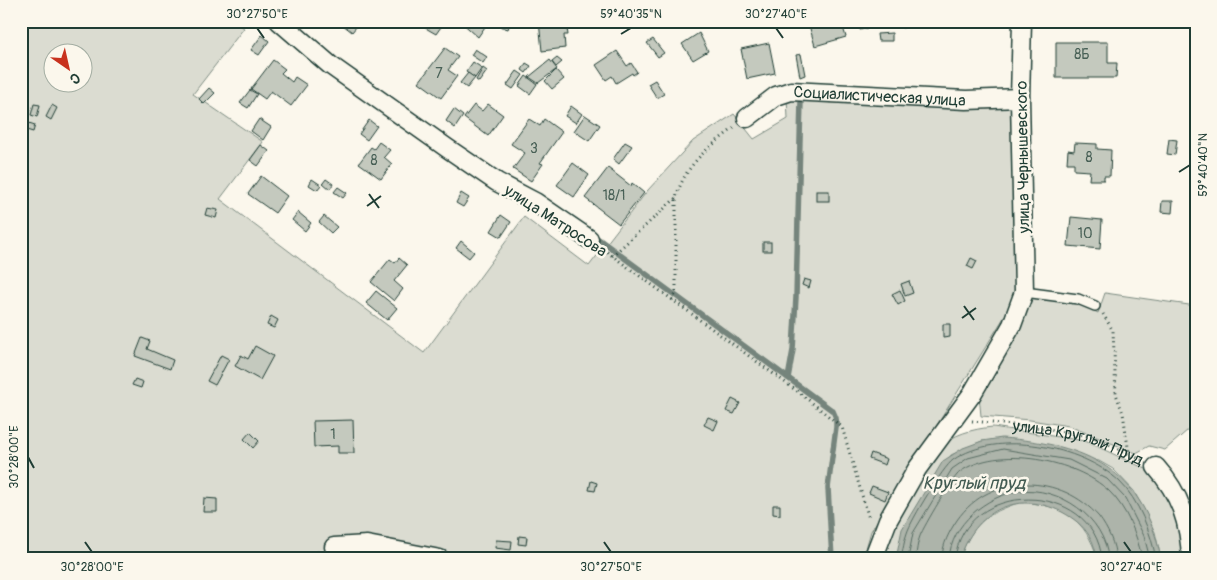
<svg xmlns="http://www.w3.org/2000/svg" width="1217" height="580" viewBox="0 0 1217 580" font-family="Pangolin,sans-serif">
<rect width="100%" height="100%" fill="#fbf7ec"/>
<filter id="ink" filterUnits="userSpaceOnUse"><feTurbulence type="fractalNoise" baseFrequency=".02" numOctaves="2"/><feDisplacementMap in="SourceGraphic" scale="10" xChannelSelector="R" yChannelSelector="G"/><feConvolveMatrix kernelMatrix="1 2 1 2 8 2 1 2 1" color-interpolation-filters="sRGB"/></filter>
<g filter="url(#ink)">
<!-- green -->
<g fill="#dbdcd1" stroke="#7d8c82" fill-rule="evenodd">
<path d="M21,21H234L244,28L193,94L263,142L220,199L424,353L524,217L589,266L648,190L693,141L734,114L754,139L788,119L787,97L1015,107L1018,295L871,531L863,559H21ZM52,52H82V82H52Z"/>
<path d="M1105,293L1196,306V423L1165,450L1149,446L1136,453L1069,426L1030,420L981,416L979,395L1028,301L1035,297L1079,303L1098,313Z"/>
<path d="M993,427L1085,441L1146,469L1159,481L1175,505L1186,559H1161L1155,532L1134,491L1113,469L1099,461L982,441L951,455L896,559H879L892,524L937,448C954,434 972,429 993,427Z"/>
<path d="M1021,502C1063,505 1085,518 1098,559H960C971,524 987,513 1021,502Z"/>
</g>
<!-- water -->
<path fill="#adb4aa" stroke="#74847b" d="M1002,438C1086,444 1144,469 1161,559H1098C1095,552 1094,543 1090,537C1083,525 1073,518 1062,512C1016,489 974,512 960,559H896L902,529L943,461L963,448L982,441Z"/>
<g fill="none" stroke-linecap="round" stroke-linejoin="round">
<!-- shore -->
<g stroke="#586d63" stroke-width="1">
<path d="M901,559C903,550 904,541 907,533C911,520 943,467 953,460C997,429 1081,446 1119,481C1139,500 1151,533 1156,559"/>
<path d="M908,559L913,533L952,469L968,458L1003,449L1069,460L1107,479L1125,498L1144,536L1150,559"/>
<path d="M915,559C917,552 917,543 920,536C924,526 952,478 960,472C998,444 1076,460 1109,491C1126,507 1138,536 1142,559"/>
<path d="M942,559C942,545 949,532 957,520C991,471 1062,474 1099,517C1108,529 1115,544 1116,559"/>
<path d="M949,559C951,524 986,496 1019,491C1058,486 1106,517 1108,559"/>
<path d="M955,559C963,479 1094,479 1102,559"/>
</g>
<!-- stream -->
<g stroke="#74847b" stroke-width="5.5">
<path d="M593,235L833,411L836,418V427L828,488L832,559"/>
<path d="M788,378L793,350L796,297L801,100"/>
</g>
</g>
<!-- building -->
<g fill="#c4c9be" stroke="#1f3d34">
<path d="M338,21H361L352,32Z"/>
<path d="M425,21H439L443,24L436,34L422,26Z"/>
<path d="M460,21H489L478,37Z"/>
<path d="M497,21H511L508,29L496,25Z"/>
<path d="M539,21H566L568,35H564L565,48L542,51Z"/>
<path d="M814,21H841L846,37L815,46L809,25Z"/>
<path d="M859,21H868L869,28L860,30Z"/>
<path d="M900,21H925V23L902,28Z"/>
<path d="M699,33L708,51L693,60L682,44Z"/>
<path d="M892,33V41H878L877,34Z"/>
<path d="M262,35L269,41L259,55L251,50Z"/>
<path d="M653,39L664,53L658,57L647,43Z"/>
<path d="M1056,42H1108V63H1117L1116,78H1056Z"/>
<path d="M769,43L775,73L747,79L741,49Z"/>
<path d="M445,48L458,57L448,70L457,76L441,98L419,82Z"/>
<path d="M475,49L487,57L483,63L471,55Z"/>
<path d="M617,51L627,66L631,63L637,72L633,75L632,73L616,83L612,76L606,80L596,65Z"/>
<path d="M801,54L805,75L800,77L796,55Z"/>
<path d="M557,58L562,62L556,67L552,62Z"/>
<path d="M273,60L285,69L281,73L292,82L295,77L307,85L291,106L271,91L265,99L251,89Z"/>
<path d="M550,60L557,69L538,83L529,77Z"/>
<path d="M473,62L482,68L475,78L466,72Z"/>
<path d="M526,63L531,66L526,73L522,70Z"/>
<path d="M483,68L487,71L479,82L476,80Z"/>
<path d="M556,70L564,79L552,89L545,81Z"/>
<path d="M517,71L523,75L513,89L507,85Z"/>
<path d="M468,73L475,78L467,88L460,83Z"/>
<path d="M526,76L537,84L530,94L519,86Z"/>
<path d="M655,80L664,94L657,98L648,84Z"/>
<path d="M209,88L215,93L204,104L199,99Z"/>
<path d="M250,90L257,94L248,108L240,103Z"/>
<path d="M34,104L40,105L37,117L31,115Z"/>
<path d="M488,104L503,115L488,136L464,118L474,105L482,111Z"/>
<path d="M52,105L57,108L51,120L46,117Z"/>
<path d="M571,106L582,114L576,123L565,116Z"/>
<path d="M454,109L463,116L455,128L446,121Z"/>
<path d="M585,115L600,125L589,141L574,131Z"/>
<path d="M259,119L271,127L263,140L251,131Z"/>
<path d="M529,119L540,126L544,119L562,132L540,163L543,164L531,181L513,169L525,153L511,144Z"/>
<path d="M369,120L377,126L367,140L359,134Z"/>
<path d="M26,122L35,125L33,132L23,129Z"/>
<path d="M1169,139L1177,140L1175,155L1167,154Z"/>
<path d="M379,142L390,150L384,157L392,164L381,179L359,163L371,147L374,149Z"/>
<path d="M625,142L632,146L619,164L613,159Z"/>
<path d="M1075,143L1097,144V149L1111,150L1110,176H1104V180H1089L1090,171L1074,170V163H1067L1068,150L1074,151Z"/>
<path d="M261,145L269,151L258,166L250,160Z"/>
<path d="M573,163L589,175L574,197L557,185Z"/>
<path d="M608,168L631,186L632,183L644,193L619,224L585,198Z"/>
<path d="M261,176L287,196L275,213L248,194Z"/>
<path d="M312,179L321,185L317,190L309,185Z"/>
<path d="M326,179L333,184L330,189L323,183Z"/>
<path d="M338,187L347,193L343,198L334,192Z"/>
<rect x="816" y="191" width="13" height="10"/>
<path d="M461,193L469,198L463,207L456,203Z"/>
<path d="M1162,201H1173L1172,213L1161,212Z"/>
<path d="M207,208L218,210L216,218L205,215Z"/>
<path d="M298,212L311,223L305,231L292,220Z"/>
<path d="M501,215L511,222L501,237L491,231Z"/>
<path d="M324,216L337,227L331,233L319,222Z"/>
<path d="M1071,217L1102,220L1100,249L1068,246Z"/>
<path d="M461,241L474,252L469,258L456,248Z"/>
<rect x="763" y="242" width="8" height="9"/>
<path d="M399,258L407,265L394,281L403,289L394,301L371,282L390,259L395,263Z"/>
<path d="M971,258L977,261L973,269L967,266Z"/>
<path d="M804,279L811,281L809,288L802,285Z"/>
<path d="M909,281L913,293L905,296L901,284Z"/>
<path d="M900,290L905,301L898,305L892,294Z"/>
<path d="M376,291L397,308L387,320L366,303Z"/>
<path d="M271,316L278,320L274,328L267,325Z"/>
<path d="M943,324H950V337L943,338Z"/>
<path d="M142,338L150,341L147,349L173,360L170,369L135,356Z"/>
<path d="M255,346L273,356L260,380L235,366L241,355L248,359Z"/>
<path d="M221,355L229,359L215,385L207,381Z"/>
<path d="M135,379L143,382L141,388L132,385Z"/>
<path d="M732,399L740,403L734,414L726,411Z"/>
<path d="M708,417L718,421L714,430L704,425Z"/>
<path d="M353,420L354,453H338V446L314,447L313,421Z"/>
<path d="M250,432L259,441L253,448L244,439Z"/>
<path d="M21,449L26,450L21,468Z"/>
<path d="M871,453L887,459L885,465L869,459Z"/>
<path d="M591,481L597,483L595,491L589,490Z"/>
<path d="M872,486L888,492L885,500L869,493Z"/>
<path d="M204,498L217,499V512H203Z"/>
<path d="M773,505H780V515L773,514Z"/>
<path d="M519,536L527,537L526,545L518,544Z"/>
<path d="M496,540L512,541L511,550L495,548Z"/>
</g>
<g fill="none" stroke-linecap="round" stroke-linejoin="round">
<defs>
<path id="service" d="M1024,292L1078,299L1095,306"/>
<g id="minor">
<path d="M279,21L330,65L447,148L497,182L535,202L589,239"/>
<path id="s2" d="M747,118L776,96L791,91L966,100L1020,98"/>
<path d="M1156,467C1180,494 1190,523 1191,559"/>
<path d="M334,547L367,545L440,559"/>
<path d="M873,559L888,520L917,469L972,394L1012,325L1024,292L1020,98L1022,21"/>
</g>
</defs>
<!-- service casing -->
<use href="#service" stroke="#1f3d34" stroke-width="12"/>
<!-- minor casing -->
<use href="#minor" stroke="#1f3d34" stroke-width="21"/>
<!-- path -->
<g stroke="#1f3d34" stroke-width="3" stroke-dasharray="1 4" stroke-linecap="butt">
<path d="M603,249L801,394L842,427L869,519"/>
<path d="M612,256L676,198"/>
<path d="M672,300L676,293V198C685,164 708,148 734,128"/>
<path d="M1103,314L1113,331L1116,394L1123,413L1129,454"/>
<path id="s1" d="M972,421L1043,428L1091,437L1142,460"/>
<path d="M278,559L319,552"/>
</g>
<!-- service -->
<use href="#service" stroke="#fbf7ec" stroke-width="9"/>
<!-- minor -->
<use href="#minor" stroke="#fbf7ec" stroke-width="18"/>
</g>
</g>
<!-- ticks -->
<path fill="none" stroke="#1f3d34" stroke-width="2" d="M257,28L264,38M776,28L783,38M621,34L631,28M1179,172L1190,165M369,194L379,208M367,206L381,196M964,306L974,320M962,318L976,308M28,457L34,468M85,542L92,552M604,542L611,552M1124,542L1131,552"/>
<g text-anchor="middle" stroke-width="5" stroke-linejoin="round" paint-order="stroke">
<!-- number labels -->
<g font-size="14" fill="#486056">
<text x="1082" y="59">8Б</text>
<text x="439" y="78">7</text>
<text x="534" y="153">3</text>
<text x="1089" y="162">8</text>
<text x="374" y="165">8</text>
<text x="614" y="200">18/1</text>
<text x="1085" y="238">10</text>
<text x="333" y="439">1</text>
</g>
<!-- street labels -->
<g font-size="16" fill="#1f3d34" stroke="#fbf7ec">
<text dy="6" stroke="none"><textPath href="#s2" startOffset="141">Социалистическая улица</textPath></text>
<text transform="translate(1022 157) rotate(-91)" y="6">улица Чернышевского</text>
<text transform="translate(556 220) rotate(33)" y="6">улица Матросова</text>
<text dy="6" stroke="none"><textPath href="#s1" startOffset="109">улица Круглый Пруд</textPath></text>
</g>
<!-- water labels -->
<g font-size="18" font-style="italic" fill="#425b52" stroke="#fbf7ec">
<text x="974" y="489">Круглый пруд</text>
</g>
</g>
<!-- margin -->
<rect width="1217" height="580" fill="none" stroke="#fbf7ec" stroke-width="55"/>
<!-- north arrow -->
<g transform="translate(68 68) rotate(146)"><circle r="24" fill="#fbf7ec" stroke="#a3ada2"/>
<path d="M0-4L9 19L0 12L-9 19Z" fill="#c8321e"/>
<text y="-8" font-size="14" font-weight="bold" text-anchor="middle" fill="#1f3d34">С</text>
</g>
<rect x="28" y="28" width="1162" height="524" fill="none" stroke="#1f3d34" stroke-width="2"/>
<g font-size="12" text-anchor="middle" fill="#1f3d34">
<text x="257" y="18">30°27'50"E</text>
<text x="631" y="18">59°40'35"N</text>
<text x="776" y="18">30°27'40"E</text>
<text transform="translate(1203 165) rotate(-90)" y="4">59°40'40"N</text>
<text transform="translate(14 457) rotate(-90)" y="4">30°28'00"E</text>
<text x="92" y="571">30°28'00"E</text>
<text x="611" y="571">30°27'50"E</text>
<text x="1131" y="571">30°27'40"E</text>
</g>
</svg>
